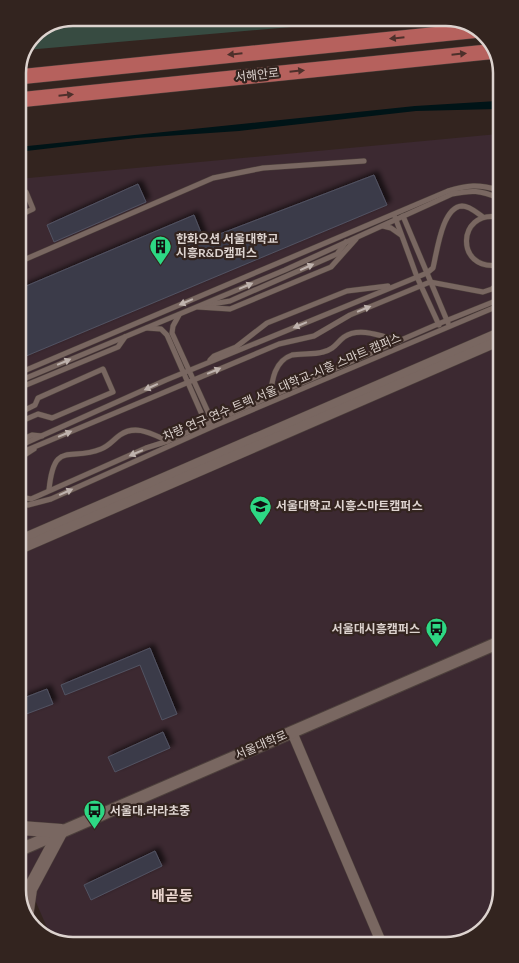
<svg xmlns="http://www.w3.org/2000/svg" width="519" height="963" viewBox="0 0 519 963" font-family="Lato,'Noto Sans KR',sans-serif">
<defs>
<filter id="shadow"><feDropShadow dx="4" dy="-4" stdDeviation="2.5" flood-color="#0009"/></filter>
</defs>
<rect width="100%" height="100%" fill="#33241f"/>
<!-- education -->
<path fill="#3c2931" d="M498,134L501,893L492,921L468,941L69,945L52,939L22,870L18,179Z"/>
<!-- green -->
<path fill="#374b41" d="M73,18H394L26,50L34,34Z"/>
<!-- water -->
<path fill="#001417" d="M497,101V109L416,111L239,131L137,138L18,152V147L415,106Z"/>
<!-- building -->
<g fill="#3b3b4a" stroke="#525362" filter="url(#shadow)">
<path d="M374,175L387,205L19,359V289L194,215L204,240Z"/>
<path d="M138,184L146,202L54,242L47,225Z"/>
<path d="M150,648L177,714L162,720L140,665L65,695L61,685Z"/>
<path d="M47,689L53,704L21,716V699Z"/>
<path d="M163,732L170,748L115,772L108,757Z"/>
<path d="M155,851L162,866L91,900L84,885Z"/>
</g>
<g fill="none" stroke-linecap="round" stroke-linejoin="round">
<defs>
<g id="service">
<path d="M18,192H26L33,209L18,216"/>
<path d="M403,216L448,323"/>
<path d="M395,217L417,277L439,325"/>
<path d="M498,217C457,210 455,271 498,265"/>
<path d="M383,226L391,228L401,235"/>
<path d="M19,262L213,178L263,168L364,161"/>
<path d="M206,305L230,301L337,254L346,242"/>
<path d="M198,307L230,309L331,267L356,239"/>
<path d="M179,315L173,326L172,333L213,423"/>
<path d="M147,328L161,329L167,335L207,426"/>
<path d="M210,360L214,356L236,347L267,323L347,291L388,286"/>
<path d="M19,373L448,191C467,185 479,184 498,190"/>
<path d="M19,381L285,270L452,194C471,190 481,190 498,198"/>
<path d="M19,388L118,347L125,337"/>
<path d="M270,397C272,381 274,361 292,355C300,353 313,355 323,352C335,349 336,343 344,337C360,326 383,337 400,341"/>
<path d="M19,407L25,410L35,405L38,398L103,369L113,392L52,418L38,414L24,420L19,418"/>
<path d="M19,441L32,435L42,436"/>
<path d="M19,446L166,380L427,273L433,268C437,252 442,207 462,206C470,206 477,213 483,217"/>
<path d="M20,453L279,344L314,336L350,315L430,282L483,292L492,289L498,284"/>
<path d="M20,458L34,449"/>
<path d="M49,490C54,439 70,462 101,449C109,446 114,439 120,435C136,424 152,434 168,441"/>
<path d="M20,497L31,499L146,448L168,441L438,324L498,300"/>
<path d="M20,504L28,505L51,499L214,426L498,306"/>
</g>
<g id="minor">
<path d="M20,540L499,333"/>
<path d="M20,549L499,341"/>
<path d="M292,732L381,942"/>
</g>
<path id="tertiary" d="M22,849L500,642"/>
<path id="secondary" d="M21,828L61,831L30,889L26,917"/>
<g id="primary">
<path d="M18,77L480,30"/>
<path d="M18,100L497,51"/>
</g>
</defs>
<!-- service casing -->
<use href="#service" stroke="#4d403c" stroke-width="6"/>
<!-- minor casing -->
<use href="#minor" stroke="#4d403c" stroke-width="11"/>
<!-- tertiary casing -->
<use href="#tertiary" stroke="#4d403c" stroke-width="14"/>
<!-- secondary casing -->
<use href="#secondary" stroke="#4d403c" stroke-width="15"/>
<!-- primary casing -->
<use href="#primary" stroke="#4d403c" stroke-width="16"/>
<!-- service -->
<use href="#service" stroke="#796761" stroke-width="5"/>
<!-- minor -->
<use href="#minor" stroke="#796761" stroke-width="10"/>
<!-- tertiary -->
<use href="#tertiary" stroke="#796761" stroke-width="12"/>
<!-- secondary -->
<use href="#secondary" stroke="#796761" stroke-width="14"/>
<!-- primary -->
<use href="#primary" stroke="#b6615d" stroke-width="15"/>
</g>
<!-- one-way arrows -->
<defs><path id="oneway-solid" d="M-6-.8H1V-3.2L6.5 0L1 3.2V.8H-6Z" transform="scale(1.25)"/></defs>
<g fill="#4d302b">
<use href="#oneway-solid" transform="translate(397 38) rotate(174)"/>
<use href="#oneway-solid" transform="translate(235 54) rotate(174)"/>
<use href="#oneway-solid" transform="translate(459 54) rotate(-6)"/>
<use href="#oneway-solid" transform="translate(297 71) rotate(-6)"/>
<use href="#oneway-solid" transform="translate(66 95) rotate(-6)"/>
</g>
<g fill="#bfb3ae">
<use href="#oneway-solid" transform="translate(307 267) rotate(-24)"/>
<use href="#oneway-solid" transform="translate(246 286) rotate(-23)"/>
<use href="#oneway-solid" transform="translate(186 302) rotate(157)"/>
<use href="#oneway-solid" transform="translate(364 309) rotate(-22)"/>
<use href="#oneway-solid" transform="translate(300 325) rotate(157)"/>
<use href="#oneway-solid" transform="translate(64 362) rotate(-23)"/>
<use href="#oneway-solid" transform="translate(214 371) rotate(-23)"/>
<use href="#oneway-solid" transform="translate(151 387) rotate(156)"/>
<use href="#oneway-solid" transform="translate(65 434) rotate(-23)"/>
<use href="#oneway-solid" transform="translate(136 453) rotate(157)"/>
<use href="#oneway-solid" transform="translate(66 492) rotate(-24)"/>
</g>
<!-- icons -->
<defs>
<symbol id="building-pin" viewBox="-11 -11 22 30"><path d="M0 17L-7.5 6A9.5 9.5 0 1 1 7.5 6Z" fill="#2dd884" stroke="#33241f"/><path d="M-4-6H4V6H1V3H-1V6H-4ZM-2.5-4.3h1.7v1.8h-1.7ZM.8-4.3h1.7v1.8H.8ZM-2.5-1h1.7V.8h-1.7ZM.8-1h1.7V.8H.8Z" fill="#111"/></symbol>
<symbol id="university-pin" viewBox="-11 -11 22 30"><path d="M0 17L-7.5 6A9.5 9.5 0 1 1 7.5 6Z" fill="#2dd884" stroke="#33241f"/><path d="M0-5L7-2L0 1L-7-2ZM-4 1L0 2.5L4 1V4Q0 6-4 4Z" fill="#111"/></symbol>
<symbol id="bus-pin" viewBox="-11 -11 22 30"><path d="M0 17L-7.5 6A9.5 9.5 0 1 1 7.5 6Z" fill="#2dd884" stroke="#33241f"/><path d="M-5-6H5V4H4V6H2V4H-2V6H-4V4H-5ZM-3.5-4V0h7V-4ZM-3.5 1.2v1.5H-2V1.2ZM2 1.2v1.5H3.5V1.2Z" fill="#111"/></symbol>
</defs>
<g fill-rule="evenodd">
<use href="#building-pin" x="148" y="234" width="25" height="34"/>
<use href="#university-pin" x="248" y="494" width="25" height="34"/>
<use href="#bus-pin" x="424" y="616" width="25" height="34"/>
<use href="#bus-pin" x="82" y="798" width="25" height="34"/>
</g>
<g text-anchor="middle" stroke-width="4.5" stroke-linejoin="round" paint-order="stroke">
<!-- street labels -->
<g font-size="12" fill="#ddd3cf" stroke="#33241f">
<text transform="translate(257 75) rotate(-6)" y="4">서해안로</text>
<text transform="translate(282 387) rotate(-23)" y="4">차량 연구 연수 트랙 서울 대학교-시흥 스마트 캠퍼스</text>
<text transform="translate(261 745) rotate(-23)" y="4">서울대학로</text>
</g>
<!-- poi labels -->
<g font-size="12" font-weight="bold" fill="#ddd3cf" stroke="#33241f" text-anchor="start">
<text x="176" y="243">한화오션 서울대학교<tspan x="176" dy="14">시흥R&amp;D캠퍼스</tspan></text>
<text x="276" y="510">서울대학교 시흥스마트캠퍼스</text>
<text x="420" y="633" text-anchor="end">서울대시흥캠퍼스</text>
<text x="110" y="815">서울대.라라초중</text>
</g>
<!-- quarter labels -->
<g font-size="15" font-weight="bold" fill="#e7d3cc" stroke="#33241f">
<text x="172" y="901">배곧동</text>
</g>
</g>
<!-- crop -->
<path d="M0 0H519V963H0ZM73 26H446A47 47 0 0 1 493 73V890A47 47 0 0 1 446 937H73A47 47 0 0 1 26 890V73A47 47 0 0 1 73 26Z" fill="#33241f" fill-rule="evenodd"/>
<path fill="none" stroke="#ddd3cf" stroke-width="2.5" d="M73 26H446A47 47 0 0 1 493 73V890A47 47 0 0 1 446 937H73A47 47 0 0 1 26 890V73A47 47 0 0 1 73 26Z"/>
</svg>
